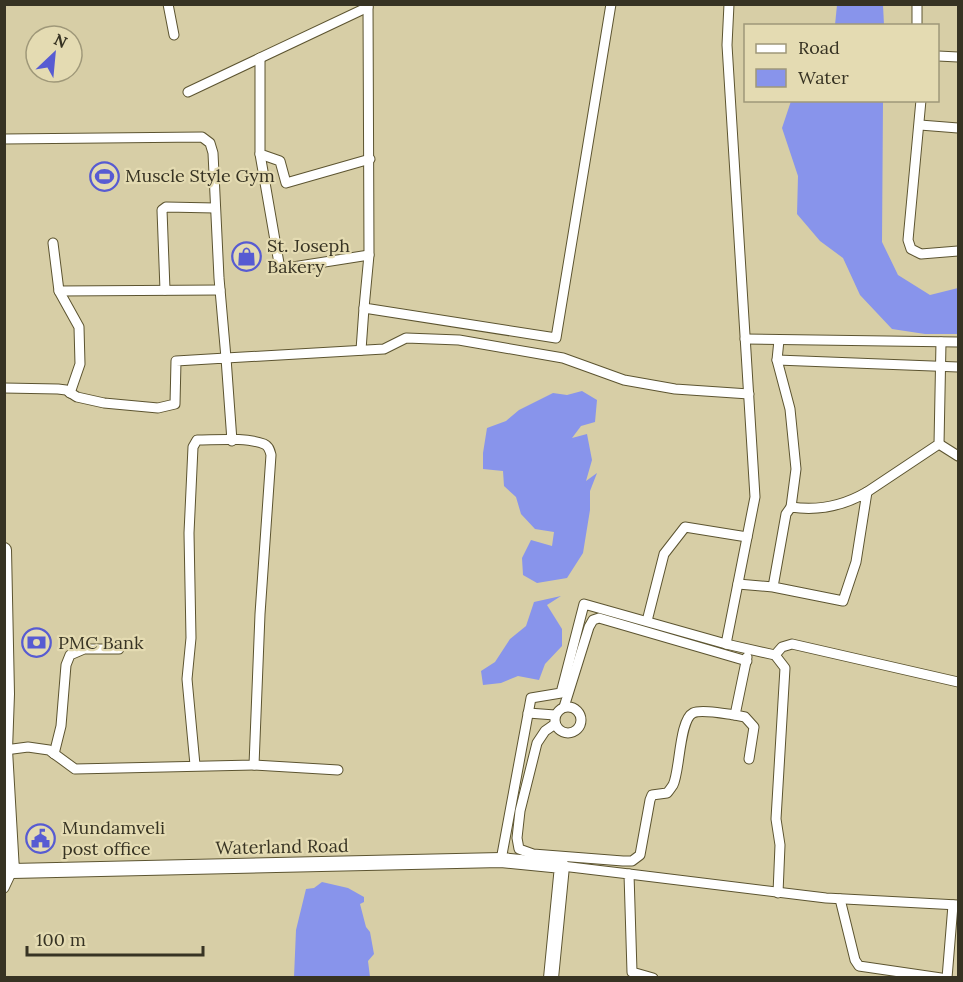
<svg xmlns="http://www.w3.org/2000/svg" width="963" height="982" viewBox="0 0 963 982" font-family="Lora,serif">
<rect width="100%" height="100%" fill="#d7cea6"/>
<!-- water -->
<g fill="#8894eb">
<path d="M837,5H883L884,25H835Z"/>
<path d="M791,101H883L882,242L898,275L930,295L958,288V334H925L892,329L860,295L843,258L820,241L797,214L798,176L782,128Z"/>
<path d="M582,391L597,400L595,422L581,426L572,438L587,434L592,460L586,481L597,473L590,491V510L583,553L567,578L537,583L523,575L522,558L531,540L552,546L554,532L535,529L521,514L516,497L504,486L503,471L483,469V453L487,428L506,421L519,410L553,393L567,395Z"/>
<path d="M561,596L547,605L562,629V646L545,664L539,680L518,676L501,683L483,685L481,671L495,662L510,639L526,626L534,602Z"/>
<path d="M322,882L348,888L364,897V902L360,904L366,927L370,932L374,954L368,961L370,977H294L296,930L306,889L314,888Z"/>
</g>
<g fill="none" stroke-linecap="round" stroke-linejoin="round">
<defs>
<g id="minor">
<path d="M168,4L174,35"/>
<path d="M368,4L369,255L364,308L556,338L611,4"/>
<path d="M917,4V26"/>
<path d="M938,56L958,57"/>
<path d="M260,58V154L280,161L286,183L370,159"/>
<path d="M188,92L368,7"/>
<path d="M921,100L908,240L911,249L921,254L958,251"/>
<path d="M920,125L958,128"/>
<path d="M4,139L202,137L210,143L213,153L219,278L226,358L384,349L406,338L459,340L563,358L624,380L675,389L749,394"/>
<path d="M260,154L280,269L369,255"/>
<path d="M53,243L59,291L79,327L80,364L70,393"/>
<path d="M165,290L162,210L166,207L215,208"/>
<path d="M59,291L220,290"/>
<path d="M745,339L958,342"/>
<path d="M779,340L777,360L790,409L796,469L791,507"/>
<path d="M361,350L364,308"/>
<path d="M777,360L958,367"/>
<path d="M4,388L58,389L66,390L77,397L104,403L158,408L175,404L176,361L226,358L232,441"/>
<path d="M939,444L958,456"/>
<path d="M867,492L939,444L941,342"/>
<path d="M738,584L773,587L786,514L791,507C817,511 843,506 867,492L856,562L843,601L773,587"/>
<path d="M647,621L664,554L685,527L747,537"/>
<path d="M726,644L775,655L785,668L776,819L780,845L778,893"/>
<path d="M775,655L782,647L792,644L958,682"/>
<path d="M747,657L735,715L745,717L754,727L749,759"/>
<circle cx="568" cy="720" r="13"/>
<path d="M564,707L589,627L593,620L599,618L747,661"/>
<path d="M528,713L555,715"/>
<path d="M555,724L545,731L537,743L520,811L517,838L519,849L533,854L623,861H632L640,855L650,800L652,795L667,793C669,791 671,788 673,785C680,772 679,720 693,713C701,709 726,714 735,715"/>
<path d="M5,750L28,747L49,750L75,769L254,765L260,614L271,455C270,451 269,446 264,444C247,437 215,440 197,440L193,447L189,533L191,638L187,679L195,765"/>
<path d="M54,754L61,726L66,665L70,655L84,649H119"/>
<path d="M254,765L338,770"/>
<path d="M501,860L531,698L561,693L584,604L726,644L755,497L727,45L729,4"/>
<path d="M562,866L629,874L632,972L653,978"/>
<path d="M629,874L826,898L958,905"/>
<path d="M4,888L12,871"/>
<path d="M840,899L855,960L859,966L941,978"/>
<path d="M947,978L953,905"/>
</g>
<path id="secondary" d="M4,550L7,694L5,750L12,871L501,860L562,866L551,978"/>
</defs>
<!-- minor casing -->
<use href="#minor" stroke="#5c5430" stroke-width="11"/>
<!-- secondary casing -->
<use href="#secondary" stroke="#5c5430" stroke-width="16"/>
<!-- minor -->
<use href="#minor" stroke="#fff" stroke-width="9"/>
<!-- secondary -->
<use href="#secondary" stroke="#fff" stroke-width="14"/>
</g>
<!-- icons -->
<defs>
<symbol id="stadium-ring" viewBox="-11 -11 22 22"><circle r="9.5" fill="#e4dbb2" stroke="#575bd2" stroke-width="1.5"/><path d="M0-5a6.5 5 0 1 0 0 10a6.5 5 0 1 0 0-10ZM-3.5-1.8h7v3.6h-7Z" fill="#575bd2"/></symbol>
<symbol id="shop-ring" viewBox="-11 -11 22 22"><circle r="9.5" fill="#e4dbb2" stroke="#575bd2" stroke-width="1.5"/><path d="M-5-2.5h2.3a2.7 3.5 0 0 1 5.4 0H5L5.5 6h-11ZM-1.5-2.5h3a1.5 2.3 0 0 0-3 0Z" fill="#575bd2"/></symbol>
<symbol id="bank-ring" viewBox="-11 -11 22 22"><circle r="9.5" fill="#e4dbb2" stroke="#575bd2" stroke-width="1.5"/><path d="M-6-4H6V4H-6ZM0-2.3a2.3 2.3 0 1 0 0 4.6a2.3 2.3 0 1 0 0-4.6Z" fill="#575bd2"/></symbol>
<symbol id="civic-ring" viewBox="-11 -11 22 22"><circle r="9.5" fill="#e4dbb2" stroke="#575bd2" stroke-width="1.5"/><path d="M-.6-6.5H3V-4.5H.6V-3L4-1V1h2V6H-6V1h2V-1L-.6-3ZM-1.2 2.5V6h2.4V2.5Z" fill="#575bd2"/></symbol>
</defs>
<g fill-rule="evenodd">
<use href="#stadium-ring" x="88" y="160" width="33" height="33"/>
<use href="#shop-ring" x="230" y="240" width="33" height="33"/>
<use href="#bank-ring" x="20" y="626" width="33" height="33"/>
<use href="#civic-ring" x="24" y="822" width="33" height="33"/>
</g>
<g text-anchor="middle" stroke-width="4.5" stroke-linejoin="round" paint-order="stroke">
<!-- poi labels -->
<g font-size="18" fill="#373323" stroke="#e4dbb2" text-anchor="start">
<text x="125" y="182">Muscle Style Gym</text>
<text x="267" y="252">St. Joseph<tspan x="267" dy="21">Bakery</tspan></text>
<text x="58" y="649">PMC Bank</text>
<text x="62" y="834">Mundamveli<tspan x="62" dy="21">post office</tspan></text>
</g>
<!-- street labels -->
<g font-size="18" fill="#373323" stroke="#e4dbb2">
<text transform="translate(282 847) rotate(-1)" y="6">Waterland Road</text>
</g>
</g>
<!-- border -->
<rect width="963" height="982" fill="none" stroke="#373323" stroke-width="12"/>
<!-- legend -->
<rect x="744" y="24" width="195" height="78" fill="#e4dbb2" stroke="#9f9879" stroke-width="1.5"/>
<rect x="756" y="44" width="30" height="9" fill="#ffffff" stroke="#9f9879" stroke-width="1.5"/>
<text x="798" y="54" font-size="18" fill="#373323">Road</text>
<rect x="756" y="69" width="30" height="18" fill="#8894eb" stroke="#9f9879" stroke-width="1.5"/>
<text x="798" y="84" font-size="18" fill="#373323">Water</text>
<!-- north arrow -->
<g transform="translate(54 54) rotate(26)"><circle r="28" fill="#e4dbb2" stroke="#9f9879" stroke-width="1.5"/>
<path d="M0-4.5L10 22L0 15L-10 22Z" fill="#575bd2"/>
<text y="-9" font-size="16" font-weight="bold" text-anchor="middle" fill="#373323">N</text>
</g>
<!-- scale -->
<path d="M27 946v9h176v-9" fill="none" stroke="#373323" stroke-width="3"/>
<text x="36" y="946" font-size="18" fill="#373323" stroke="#e4dbb2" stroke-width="4.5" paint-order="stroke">100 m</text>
</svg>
